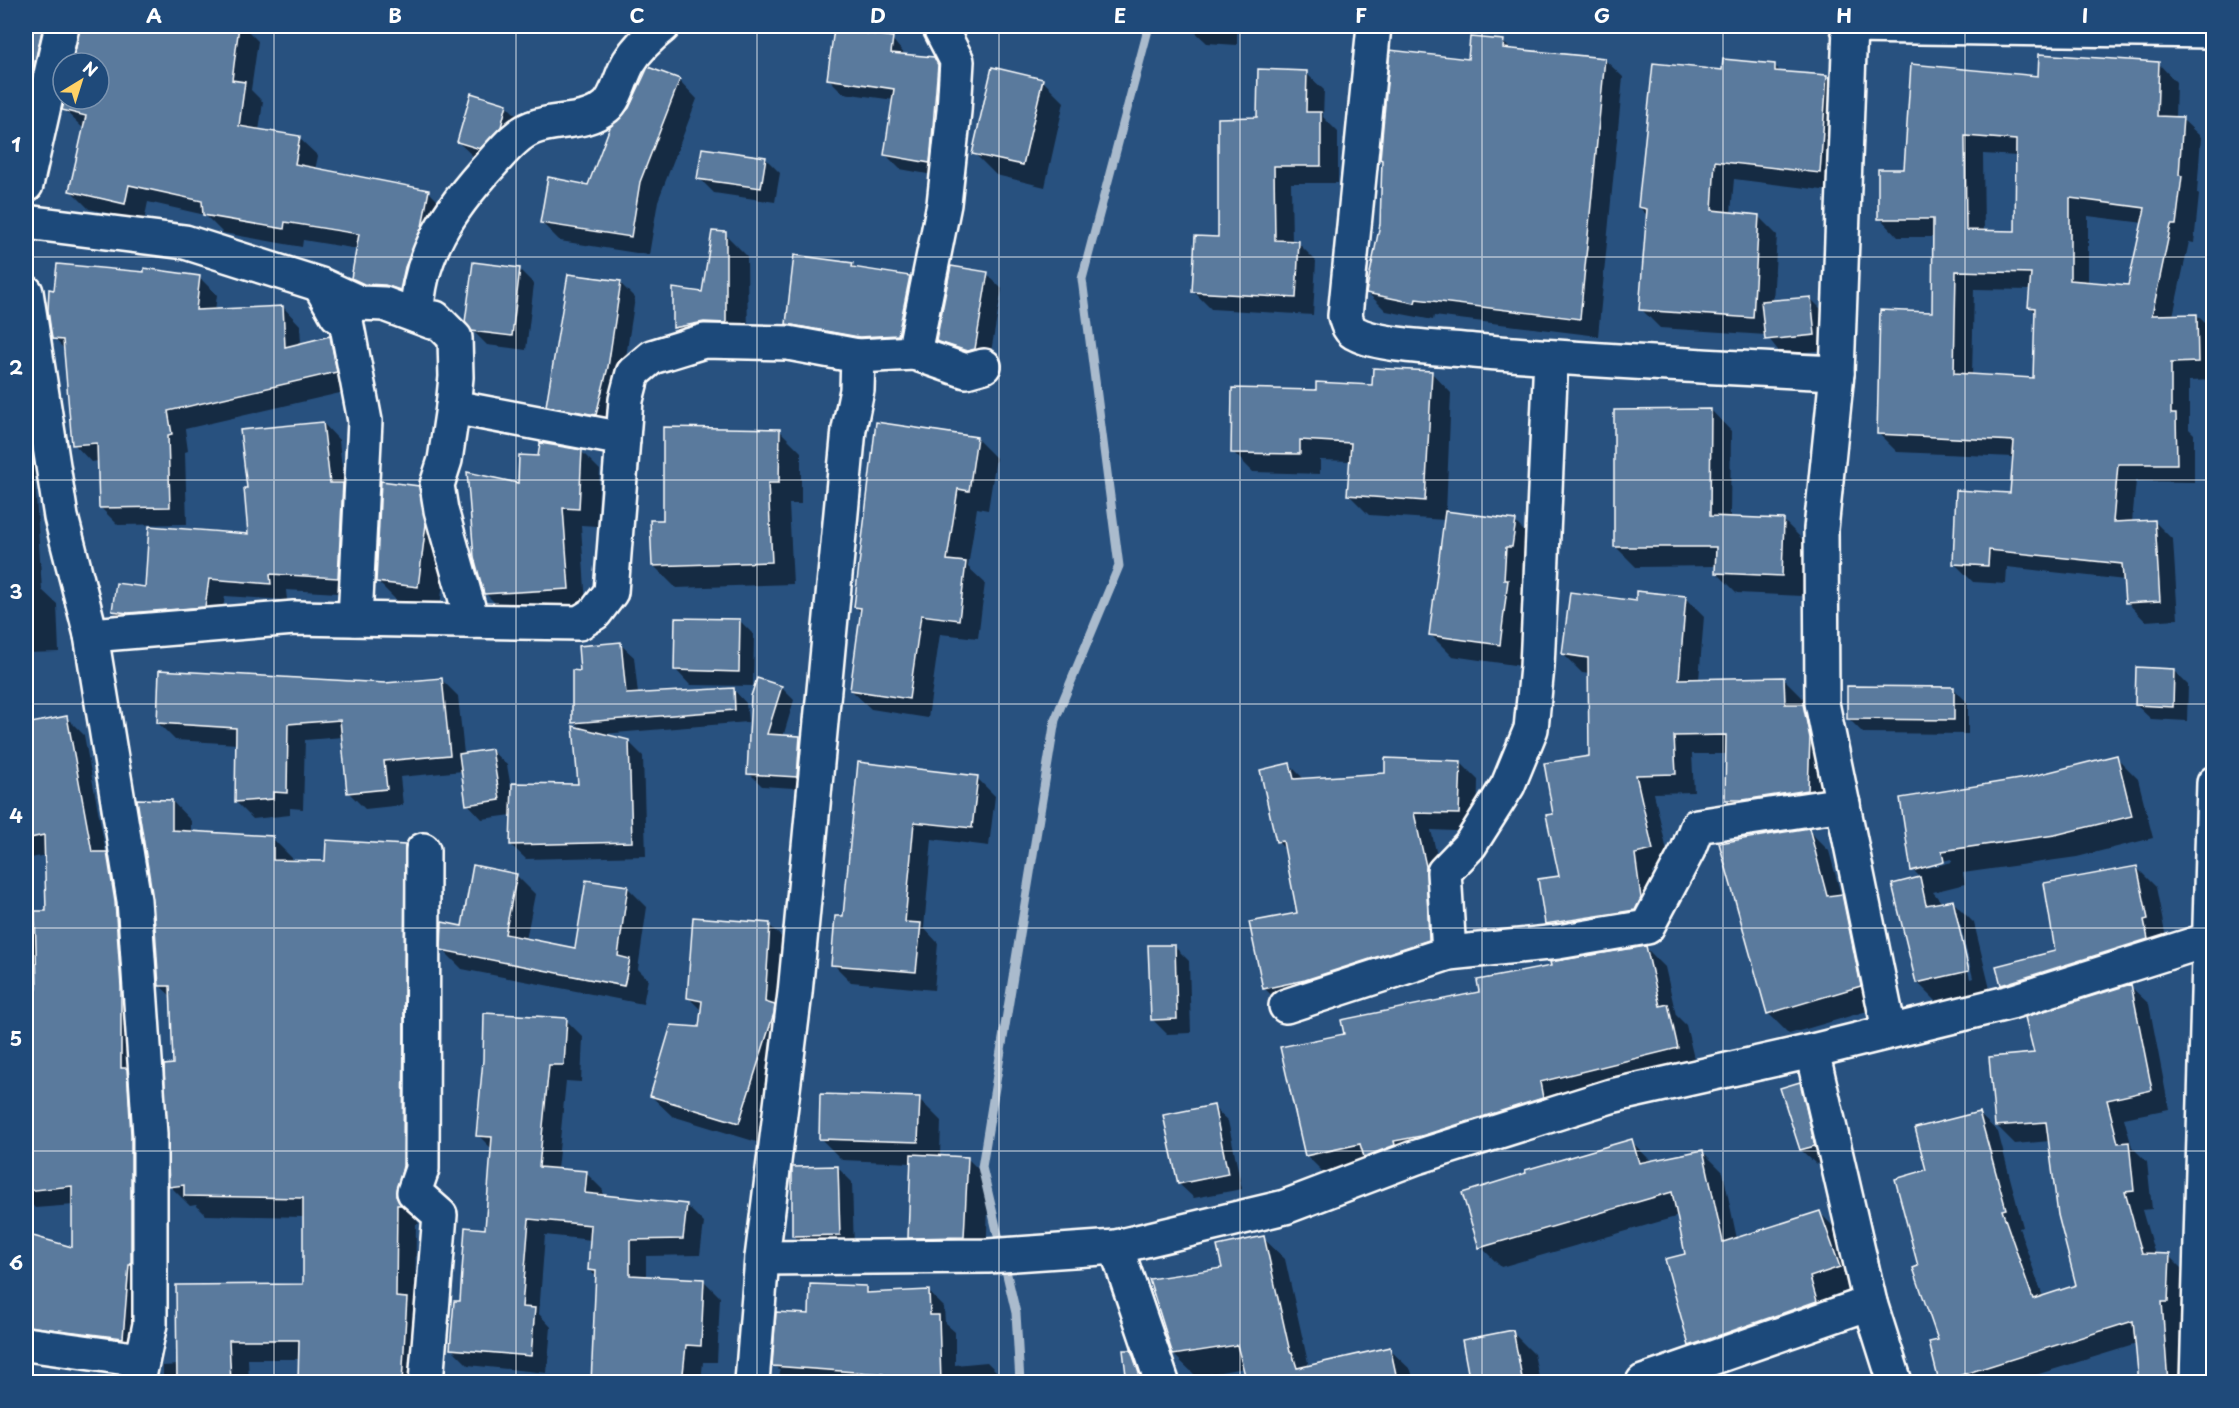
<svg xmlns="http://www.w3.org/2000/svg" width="2239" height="1408" viewBox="0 0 2239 1408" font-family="'Playpen Sans',sans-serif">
<rect width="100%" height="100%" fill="#28517f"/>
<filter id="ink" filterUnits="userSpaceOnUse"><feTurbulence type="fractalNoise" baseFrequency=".0167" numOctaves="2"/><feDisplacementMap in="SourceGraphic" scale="12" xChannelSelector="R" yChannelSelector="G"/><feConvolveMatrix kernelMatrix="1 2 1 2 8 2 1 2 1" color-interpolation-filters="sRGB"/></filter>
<g filter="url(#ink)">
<!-- shadow -->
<g fill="#0007" fill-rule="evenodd">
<path d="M26,26H247L246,29L258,41L251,90L263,102L259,131L299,138L318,156L315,170L428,191L447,210L419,308L371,297L352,278L358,249L303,240L302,247L223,233L205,215L148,202L144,221L89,209L70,190L84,129L64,110L66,99H99V63H74L82,26H76L26,120Z"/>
<path d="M1193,26H1237V45L1207,43L1192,29Z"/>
<path d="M892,39L906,56L933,59L948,74L944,177L900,169L885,154L894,100L843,93L829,79Z"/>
<path d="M1503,42L1512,50L1604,59L1623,77L1598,336L1434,316L1433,320L1386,311L1368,293L1381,224L1470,60Z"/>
<path d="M2158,63L2176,82L2175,118L2182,119L2201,137L2197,193L2199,195L2194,243L2189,242L2173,316L2197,315L2214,332V380L2189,381V429L2194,434V482L2136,481L2132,522L2154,521L2173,540L2178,619L2145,621L2127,602L2125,580L2007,567L2006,584L1973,582L1954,563L2012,495L2014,457L1897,452L1878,433L1934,314L1935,237H1898L1880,218L1905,170L2040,77ZM1983,154L2018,156L2016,233L1984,232ZM2088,216L2144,223L2129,287L2088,283ZM1974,289L2031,290L2029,306L2036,313L2034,379L1972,376Z"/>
<path d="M1775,66L1782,73L1826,77L1845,96L1838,192L1734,179L1731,213L1758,216L1777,235L1773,302L1810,298L1825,313L1829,350L1781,354L1766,335L1660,328L1641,309L1648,216L1639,207L1724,72Z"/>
<path d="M1306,73L1324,90L1323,117L1338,132V183H1291L1292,243H1298L1316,261L1313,315L1211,309L1194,292L1219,239L1259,119Z"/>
<path d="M679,80L697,99L658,201L649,255L560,241L542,223L589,186Z"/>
<path d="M1042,80L1064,102L1045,187L996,175L974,153Z"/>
<path d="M506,105L521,120L495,162L473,156L458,142Z"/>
<path d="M765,158L780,173L775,202L714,193L699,178Z"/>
<path d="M725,234L747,256L748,344L697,350L675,328L674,290L704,294Z"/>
<path d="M852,264L857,269L910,277L928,296L917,353L807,342L788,324Z"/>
<path d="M520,270L534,284L526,350L487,345L472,330Z"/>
<path d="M987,274L1002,289L989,363L952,355L937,340Z"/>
<path d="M199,277L217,295L215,311L283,307L300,325L301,344L329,338L347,355L353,390L185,429L188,451L185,452L187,524L118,525L100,507L99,461L91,462L74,444L65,350L54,338Z"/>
<path d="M620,283L635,298L622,383L611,429L563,420L548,405Z"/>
<path d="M1431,372L1451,393L1446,513L1515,522L1537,544L1521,666L1452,656L1430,634L1445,520L1369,515L1348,494L1351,461L1320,460V474L1253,472L1233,452L1318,391L1374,387Z"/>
<path d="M1711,410L1731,431L1730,518L1784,521L1804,541L1802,596L1737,593L1717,573V566L1636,567L1616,547Z"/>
<path d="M323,423L339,440L344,487L359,502L355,594L286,590L287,600L225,596L221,623L130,627L113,610L147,589L249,535Z"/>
<path d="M779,430L801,452V504H789L793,584L676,588L654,566L665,521Z"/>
<path d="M977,439L996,458L988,510L977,508L968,567L985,583L978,638L940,634L928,718L871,709L851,690L862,613L855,607Z"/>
<path d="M582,452L600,470L597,526L581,525L586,606L503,611L485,593L519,485L540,457Z"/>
<path d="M26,456L34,465L42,590L57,604L59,652L26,653Z"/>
<path d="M418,487L440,509L447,547L440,608L399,603L377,581Z"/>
<path d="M1685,597L1704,616L1699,680L1784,679L1803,698V706L1822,725L1826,809L1745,818L1727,799V754H1692L1694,792L1654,793L1671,869L1653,872L1660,917L1565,943L1546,924L1561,877L1554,815L1590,757V674L1582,673L1563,654L1637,603Z"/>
<path d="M739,620L754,635L753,686L690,685L676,670Z"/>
<path d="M620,644L634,657L638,694L733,689L746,703L748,722L603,734L628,741L643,756L646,856L526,859L511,845L512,815L482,819L468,804L463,771L400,777L403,805L365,809L348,792L343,737L305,740L303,809L290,808V815L253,819L236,802L237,744L175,740L158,723L385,684L441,679L458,696L464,754L492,751L507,765L513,799L579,785L581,729L574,722L582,672Z"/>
<path d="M2173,670L2188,685L2187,721L2151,719L2136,705Z"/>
<path d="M781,687L794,700L783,737L800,738L813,751L809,789L762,786L749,773Z"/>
<path d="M1954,689L1968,703V734L1863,733L1848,718Z"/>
<path d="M67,718L84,735L106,853L124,871L132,921L140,1355L26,1341V1237L73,1249L74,1205L35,1208L26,1198V1086H30L28,912L47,913L46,855L26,859V725Z"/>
<path d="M2116,757L2138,779L2153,838L2077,857L1963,873L1965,884L1933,892L1942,903L1952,901L1974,923L1991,993L1939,1004L1917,982L1894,885L1921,878L1913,870L2025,780ZM1951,859L1952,862L1928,868V865ZM1957,924H1960L1973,978L1970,979Z"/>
<path d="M1460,762L1478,780L1477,832L1431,830L1444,885L1447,958L1283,1006L1264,988L1299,914L1286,850L1277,841L1290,765L1305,780L1386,774Z"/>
<path d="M859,764L977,778L995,796L989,846L932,839L924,928L938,943L934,990L851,982L833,964L844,918Z"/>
<path d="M172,801L191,821V833L272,838L292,858V862H326L405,847L424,866L422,1186L415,1217L419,1224H416L415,1311L423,1319L421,1382H299L300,1359H248L249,1382H163V1366L179,1365L305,1286L304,1217L206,1215L196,1205L190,1206L170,1186L175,1065L172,997L160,986Z"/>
<path d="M1808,830L1829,851L1841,895L1862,916L1881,1007L1789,1034L1768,1013Z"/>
<path d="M2137,868L2156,887L2166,938L2021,1004L2002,984L2056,953Z"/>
<path d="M516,875L535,894L526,940L577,950L587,882L628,888L647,907L638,969L648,979L643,1004L462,969L443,950Z"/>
<path d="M769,925L790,945L793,1034L760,1143L672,1116L651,1096L700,1028L702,1011L688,997Z"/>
<path d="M1174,946L1189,961L1191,1033L1167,1034L1152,1019Z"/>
<path d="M1646,948L1665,967L1676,1015L1686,1025L1696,1067L1326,1175L1306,1155L1346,1035L1481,993L1553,968Z"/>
<path d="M2130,986L2149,1004L2169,1109L2124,1118L2132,1147L2147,1162L2152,1209L2142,1210L2155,1255L2169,1256L2187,1274L2186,1320H2180L2185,1382H2140L2137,1344L2013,1382H1941L1940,1341L1920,1267L1928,1171L1979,1114L1998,1132L2023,1227L2019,1228L2043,1297L2078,1286L2050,1141L2015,1144L1996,1125L2036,1054Z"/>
<path d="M566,1020L583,1037L581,1082L566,1081L557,1170L586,1173L603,1190V1196L687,1206L704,1223L700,1255L646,1256V1278L703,1280L720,1297L717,1362H703L701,1382H653L597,1277L589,1270L592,1240L545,1235L539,1314L551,1327L547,1373L468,1365L451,1348L461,1303L486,1230L493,1150L478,1135Z"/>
<path d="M1799,1084L1814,1098L1828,1160L1816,1164L1801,1150Z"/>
<path d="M919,1099L941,1121L940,1157L967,1158L989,1180L986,1259H931L909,1237L912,1163L842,1160L820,1138Z"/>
<path d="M1213,1107L1228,1121L1242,1189L1194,1198L1179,1184Z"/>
<path d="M1631,1141L1651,1161L1703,1152L1723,1172L1737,1239L1820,1213L1840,1233L1859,1287L1828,1297L1836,1321L1710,1365L1690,1345L1687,1255L1679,1216L1501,1267L1481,1247Z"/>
<path d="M837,1167L852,1182L854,1249L808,1250L794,1236Z"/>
<path d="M1263,1238L1285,1259L1309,1367L1389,1349L1411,1370L1414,1382H1249L1245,1368L1196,1376L1174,1355L1224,1269Z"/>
<path d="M866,1288L872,1294L928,1291L944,1307L945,1323L955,1332V1365L987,1362L1003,1378L1004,1382H779L780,1371L774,1365L811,1315Z"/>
<path d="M1512,1332L1534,1354L1540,1382H1472Z"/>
<path d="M1131,1351L1138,1358L1146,1382H1128Z"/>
</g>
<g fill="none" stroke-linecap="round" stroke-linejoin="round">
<!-- stream -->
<g stroke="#aabbcd" stroke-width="9">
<path d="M1001,1248L982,1167L1055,720L1119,566L1082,279L1149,26"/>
<path d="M1004,1262L1016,1313L1020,1382"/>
</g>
</g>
<!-- building -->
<g fill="#5a7a9d" stroke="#fff" stroke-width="1.5" fill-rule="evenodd">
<path d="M26,26H43L26,101Z"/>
<path d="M80,26H239L232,80L245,82L239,126L300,136L295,164L429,190L422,227L405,267L400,290L385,285L364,284L351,278L359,234L285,222L284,229L203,215L202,201L129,185L125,204L69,191L86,116L62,110L65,99H99V63H73Z"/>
<path d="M834,29L893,37L891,53L934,57L938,65L930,163L884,155L894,89L827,79Z"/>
<path d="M1470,37L1504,40L1503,48L1605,58L1580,319L1416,299L1415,303L1366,293L1380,224L1382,160L1380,159L1390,50L1468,59Z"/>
<path d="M2039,54L2159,62L2157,116L2183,117L2179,175L2182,176L2176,225H2171L2152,315L2197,314L2198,362L2171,363V414H2176L2177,464H2118L2113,522L2155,520L2160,601L2125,603L2122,564L1989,550L1988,566L1953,564L1956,490L2010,493L2014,441L1877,434L1880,310L1932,312L1933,219H1878V169H1904L1911,64L2038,76ZM1965,136L2016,140L2015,231L1966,230ZM2070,198L2145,208L2128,285L2070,280ZM1956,271L2031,273L2028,307L2035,308L2033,378L1954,373Z"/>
<path d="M1723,59L1775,64V71L1827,75L1820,173L1715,161L1712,210L1759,215L1753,318L1639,310L1647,209L1638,207L1653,63L1722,70Z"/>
<path d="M648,67L680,79L640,182L631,237L540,223L548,177L588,185L610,127L629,108Z"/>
<path d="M992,67L1043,79L1023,165L972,154Z"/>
<path d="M1258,69L1307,71L1306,112H1321V166H1274L1275,240L1299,241L1296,298L1192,292L1195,236L1218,237V118L1257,117Z"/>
<path d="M471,93L507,104L501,127L480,149L457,142Z"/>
<path d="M702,148L766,157L761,188L697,179Z"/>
<path d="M712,231L726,232V323L704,322L673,328V288L702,292Z"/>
<path d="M794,255L853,263L852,267L910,276L898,335L859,337L786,324Z"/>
<path d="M473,262L520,268L512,336L471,331L465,322Z"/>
<path d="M57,264L144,272V268L200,276L196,310L283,306L285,347L330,336L337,372L168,411L172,434L168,435L170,507L99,508L97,443L72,445L63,340L52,339L48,310L49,289L54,290Z"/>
<path d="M951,266L988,272L975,349L967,351L936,341Z"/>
<path d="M568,274L621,281L608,367L596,415L546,406Z"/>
<path d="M1811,297L1815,335L1765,340L1761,301Z"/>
<path d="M1373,368L1432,371L1425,501L1347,495L1351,443L1300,440V454L1231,453L1232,388L1316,390V382L1372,385Z"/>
<path d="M1711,409L1710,516L1784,519L1782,576L1715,573L1716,547H1614V410Z"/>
<path d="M323,422L330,483H343L338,578L270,574L271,584L209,579L205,607L128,613L112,611L116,583L145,587L149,526L248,534L244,488H247L240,430Z"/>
<path d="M876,422L977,437L969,491L958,489L947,560L966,562L959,620L921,615L909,699L850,690L861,608L854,607Z"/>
<path d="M663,427L780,429L779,483H768L772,562L652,566L650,520H663Z"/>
<path d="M540,443L582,450L579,509L563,508L569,589L484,594L474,557L467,472L518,483L519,455L538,456Z"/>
<path d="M381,481L419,486L426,524L418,587L376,582Z"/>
<path d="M1445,511L1516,520L1512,547H1506L1504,580H1508L1500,645L1429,635Z"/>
<path d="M1636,591L1686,596L1679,679L1784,677L1785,704H1803L1810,738L1808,790L1743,800H1725L1726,735L1674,736L1676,774L1636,775L1653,850L1635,854L1641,898L1635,910L1545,924L1538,879L1559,876L1546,815L1553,814L1544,763L1589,756L1588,658L1562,654L1570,592L1636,601Z"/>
<path d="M675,618L740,619L739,672L674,670Z"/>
<path d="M621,642L626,694L734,688L735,710L572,723V670L580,671L578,646Z"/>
<path d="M2136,667L2174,669L2173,707L2135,705Z"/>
<path d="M159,670L385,683L442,678L450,755L384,761L387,789L347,793L340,720L288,724L287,793L273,792V799L235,802L236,728L157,723Z"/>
<path d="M757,678L782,686L767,734L800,736L797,777L747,774L751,696Z"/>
<path d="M1847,686L1954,687V720L1847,719Z"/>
<path d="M67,716L92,852H107L115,902L121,987V1068H127L131,1135V1265H129L123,1338L26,1326V1234L72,1247V1186L26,1191L27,989H37L35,911H46L44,835L26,839V724Z"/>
<path d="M573,726L629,740L632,842L510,845L512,783L578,784Z"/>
<path d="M492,749L500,800L466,805L459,754Z"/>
<path d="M2117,755L2132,816L2055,835L1942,851L1944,862L1911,871L1900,798L2025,778Z"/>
<path d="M1385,758L1461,761L1459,814L1414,813L1426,866L1429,940L1305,980L1263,989L1249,922L1297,913L1283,841L1276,842L1260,770L1290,763L1294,779L1385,773Z"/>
<path d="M858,762L978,776L972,828L914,822L905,922L921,923L916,972L831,965L835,916H843Z"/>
<path d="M137,799L172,800V830L273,836V860L325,861L326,840L405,845L403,1166L396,1196L401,1205H397L396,1297L407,1298L402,1383H298L299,1340H229L231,1383H177L176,1285L303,1284V1198L184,1196V1185L169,1187L164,1065L173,1064L170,986H159L153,899Z"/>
<path d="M1809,828L1827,896L1842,894L1861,986L1767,1014L1719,843Z"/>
<path d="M473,865L517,874L505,934L575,948L586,880L628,886L618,956L630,959L624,986L441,950L442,922L462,926Z"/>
<path d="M2137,866L2148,919L2144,920L2148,939L2001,985L1996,966L2055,951L2044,883Z"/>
<path d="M1920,877L1926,905L1953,900L1969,971L1916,983L1892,884Z"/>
<path d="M693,917L770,923L765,1002L775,1005L774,1013L739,1123L650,1096L671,1025L699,1027L702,1001L687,998Z"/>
<path d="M1148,945H1175L1177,1019L1151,1020Z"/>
<path d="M1646,946L1660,1006L1668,1004L1678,1048L1540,1082L1543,1098L1421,1136L1394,1141L1395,1145L1364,1157L1360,1144L1305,1156L1280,1047L1344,1034L1341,1020L1479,992L1477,980L1551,966L1550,962Z"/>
<path d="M2131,984L2152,1090L2107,1100L2118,1143L2129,1142L2134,1191L2125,1192L2142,1253L2170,1254L2168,1302H2162L2168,1383H2139L2133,1321L1939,1382L1929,1342L1938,1340L1913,1268L1918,1266L1895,1179L1926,1170L1915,1128L1979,1112L2006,1209L2002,1210L2033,1299L2076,1285L2058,1215L2046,1122L1995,1126L1989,1057L2034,1053L2025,1017Z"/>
<path d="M484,1013L567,1018L564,1065H549L539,1167L587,1171L585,1193L687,1204L683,1239L630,1240V1275L704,1279L701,1346L686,1345L682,1383H591L596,1271L588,1270L591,1225L529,1219L522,1307L535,1308L531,1356L450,1349L454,1301H460L465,1227L485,1229L492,1137L476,1136L483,1060Z"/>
<path d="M1800,1082L1815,1146L1800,1150L1780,1088Z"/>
<path d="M820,1094L920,1097L918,1142L819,1139Z"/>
<path d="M1214,1105L1228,1174L1178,1184L1163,1115Z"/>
<path d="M1632,1139L1639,1163L1703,1150L1723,1242L1820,1211L1840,1267L1810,1277L1817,1301L1689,1346L1665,1259L1685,1254L1672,1192L1479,1248L1462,1193L1526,1173L1525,1170Z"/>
<path d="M911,1154L968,1157L964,1237L908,1238Z"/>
<path d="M838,1166L840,1235L792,1236V1167Z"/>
<path d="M1264,1236L1290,1352H1292L1297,1368L1390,1347L1398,1383H1247L1237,1345L1173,1355L1149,1279L1222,1268L1217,1246Z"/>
<path d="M810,1284L866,1286V1293L929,1290L930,1315H939L941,1383H883V1374L772,1366L776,1312L809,1314Z"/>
<path d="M1513,1330L1523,1383H1470L1462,1340Z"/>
<path d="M1123,1350H1131L1142,1382L1127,1383Z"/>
</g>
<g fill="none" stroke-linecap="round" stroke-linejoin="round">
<defs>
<g id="minor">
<path d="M1374,26L1345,316C1347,323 1349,331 1357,334C1380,346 1445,348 1474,351C1595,361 1716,367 1837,373"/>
<path d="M1847,26L2214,31"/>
<path d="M1850,26L1837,373L1821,529L1822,703L1889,1030"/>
<path d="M26,185L62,26"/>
<path d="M26,222L185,242L321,285L360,303L384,304L432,322L435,318L455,338L456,377L453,407L445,460L437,485L441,510L472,621"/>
<path d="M321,287L337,315L346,321L365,421L355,619"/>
<path d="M26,292L61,517L91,635L134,900L150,1134V1324L138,1382"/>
<path d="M417,316C417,256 451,207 491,164C502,152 516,134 532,128C556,118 584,125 606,107C617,98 621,75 629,62C638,47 649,37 663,26"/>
<path d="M914,353L944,204L954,111L957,61L939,26"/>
<path d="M453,407L623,439"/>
<path d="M91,635L294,618L579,623L595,613L611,592L626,400L633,373L652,357L704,341L788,343L858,356L914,353L966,371L984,366"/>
<path d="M423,850L422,1169L414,1192L440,1215L426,1382"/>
<path d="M1449,953L1444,872L1470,845L1508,785L1531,729L1537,667L1551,357"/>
<path d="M1286,1006L1449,953L1558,942L1647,927L1688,850L1697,826L1843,804"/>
<path d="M1812,1051L1870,1303L1895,1382"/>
<path d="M1116,1247L1162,1382"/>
<path d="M762,1258L988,1256L1116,1247L1285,1207L1414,1158L1611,1096L1812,1051L2011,1002L2211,939"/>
<path d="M26,1344L134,1359L142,1353"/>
<path d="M752,1382L762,1258L795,993L849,429L857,390L858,356"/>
<path d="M1643,1382L1870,1303"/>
<path d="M2197,1382L2214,783"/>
</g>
</defs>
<!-- minor casing -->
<use href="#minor" stroke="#fff" stroke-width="38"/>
<!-- minor -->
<use href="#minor" stroke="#1f4a7a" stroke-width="33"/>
</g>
</g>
<!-- grid -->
<path fill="none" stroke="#fff" stroke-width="1.5" stroke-opacity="0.55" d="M274,26V1382M516,26V1382M757,26V1382M999,26V1382M1240,26V1382M1482,26V1382M1723,26V1382M1965,26V1382M26,257H2214M26,480H2214M26,704H2214M26,928H2214M26,1151H2214"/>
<!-- margin -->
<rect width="2239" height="1408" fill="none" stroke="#1f4a7a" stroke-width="66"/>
<!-- north arrow -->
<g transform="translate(81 81) rotate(38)"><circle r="28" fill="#1f4a7a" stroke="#7992af" stroke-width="1.5"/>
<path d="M0-4.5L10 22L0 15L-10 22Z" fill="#ffd166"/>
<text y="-9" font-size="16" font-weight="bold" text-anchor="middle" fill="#ffffff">N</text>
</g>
<rect x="33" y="33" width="2173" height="1342" fill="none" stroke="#fff" stroke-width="2"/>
<g font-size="20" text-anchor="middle" font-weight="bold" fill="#fff">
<text x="154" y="23">A</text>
<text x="395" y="23">B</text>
<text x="637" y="23">C</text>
<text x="878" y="23">D</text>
<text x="1120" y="23">E</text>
<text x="1361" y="23">F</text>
<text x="1602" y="23">G</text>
<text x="1844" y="23">H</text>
<text x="2085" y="23">I</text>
<text x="16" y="152">1</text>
<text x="16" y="375">2</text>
<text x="16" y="599">3</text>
<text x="16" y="823">4</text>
<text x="16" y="1046">5</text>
<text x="16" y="1270">6</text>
</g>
</svg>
